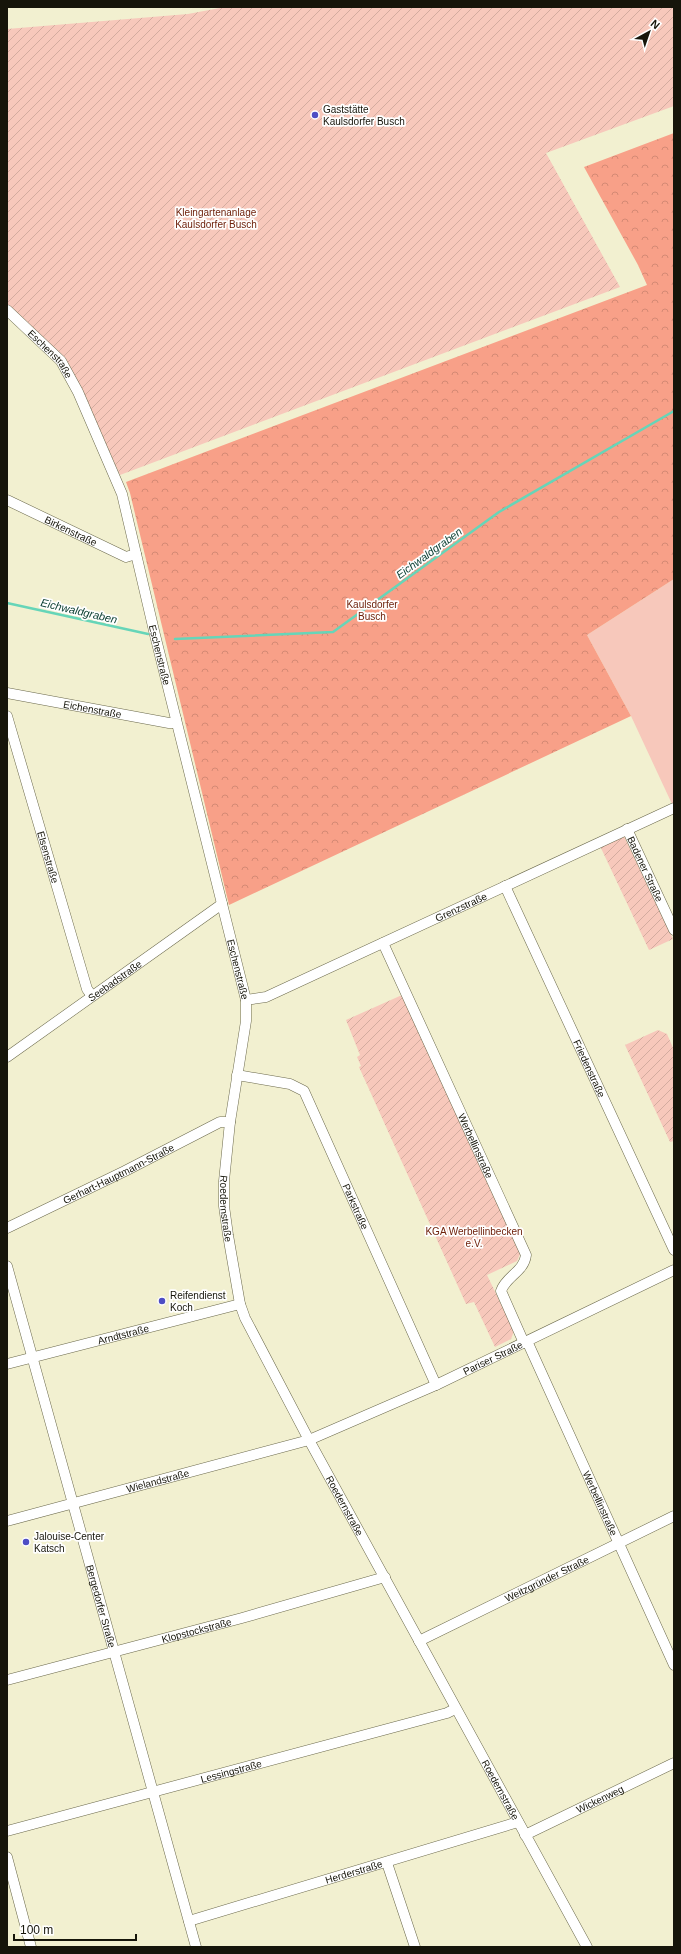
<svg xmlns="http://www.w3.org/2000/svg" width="681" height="1954" viewBox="0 0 681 1954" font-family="Arial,sans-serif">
<defs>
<pattern id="forest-crowns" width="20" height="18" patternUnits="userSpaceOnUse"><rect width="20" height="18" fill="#f8a088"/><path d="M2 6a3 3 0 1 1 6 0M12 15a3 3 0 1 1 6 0" fill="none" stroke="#d48974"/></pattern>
<pattern id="garden-furrows" width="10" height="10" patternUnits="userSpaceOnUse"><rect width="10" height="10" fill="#f7c8bb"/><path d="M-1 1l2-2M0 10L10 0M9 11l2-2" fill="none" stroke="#d3ab9f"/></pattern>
</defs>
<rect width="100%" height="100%" fill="#f2f0d0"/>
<!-- grass -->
<path fill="#f7c8bb" d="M674,579V803L672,804L631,716L587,635Z"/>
<!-- forest -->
<path fill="url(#forest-crowns)" d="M674,133V579L587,635L631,716L229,905L130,493L126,482L647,285L638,265L584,167Z"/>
<!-- garden -->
<g fill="url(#garden-furrows)">
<path d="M225,7H674V106L546,153L620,287L120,475L69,364L7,304V29L188,14Z"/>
<path d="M624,836L673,939L649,950L600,846Z"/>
<path d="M402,995L520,1254L517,1261L487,1275L514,1331L511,1339L495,1347L474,1302L466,1304L359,1067L361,1066L357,1057L360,1055L346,1020Z"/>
<path d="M658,1030L667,1034L674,1050V1141L670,1142L625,1045Z"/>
</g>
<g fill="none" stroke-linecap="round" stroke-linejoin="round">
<!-- stream -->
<g stroke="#66d5b8" stroke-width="2.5">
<path d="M7,603L148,634"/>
<path d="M175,639L333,632L499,512L674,411"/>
</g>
<defs>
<g id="street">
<path id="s1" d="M7,310L61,361L78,392L122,494L155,635L246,1000V1021L230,1122L224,1181V1206L228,1235L240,1304L245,1318L309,1440L587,1947"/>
<path id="s2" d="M7,500L126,557L136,554"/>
<path id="s3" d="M7,693L169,723H173L176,719"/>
<path id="s4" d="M7,716L87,989L92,996"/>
<path id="s5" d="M627,829L674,930"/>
<path id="s6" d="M505,886L674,1250"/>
<path id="s7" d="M383,943L526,1255C524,1272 506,1276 501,1291L524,1343"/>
<path id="s8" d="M246,1000L266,997L674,808"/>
<path id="s9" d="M7,1057L222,904"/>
<path id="s10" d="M237,1075L290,1084L304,1091L436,1385"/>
<path id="s11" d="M7,1228L125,1171L220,1122H230"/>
<path id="s12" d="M7,1266L196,1947"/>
<path id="s13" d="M527,1341L674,1665"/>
<path id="s14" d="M7,1364L240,1304"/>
<path id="s15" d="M7,1521L309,1440L436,1385L674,1270"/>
<path id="s16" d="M419,1641L674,1516"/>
<path id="s17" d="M7,1680L242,1618L385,1577"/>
<path id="s18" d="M7,1831L447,1713L455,1709"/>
<path id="s19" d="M525,1835L674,1763"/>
<path d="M7,1857L31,1947"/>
<path d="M387,1863L415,1947"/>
<path id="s20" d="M189,1921L518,1822"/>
</g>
</defs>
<!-- street casing -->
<use href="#street" stroke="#6b694c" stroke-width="11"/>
<!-- street -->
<use href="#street" stroke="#fff" stroke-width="10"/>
</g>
<!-- markers -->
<g fill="#4d4dc4" stroke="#fff" stroke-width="1.5">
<circle cx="315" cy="115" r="4"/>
<circle cx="162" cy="1301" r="4"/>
<circle cx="26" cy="1542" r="4"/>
</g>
<g text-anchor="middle" stroke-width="3.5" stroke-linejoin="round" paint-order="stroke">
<!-- poi labels -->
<g font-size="10" fill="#16150a" stroke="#fff" text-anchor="start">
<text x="323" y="113">Gaststätte<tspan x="323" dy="12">Kaulsdorfer Busch</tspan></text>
<text x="170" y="1299">Reifendienst<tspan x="170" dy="12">Koch</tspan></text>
<text x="34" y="1540">Jalouise-Center<tspan x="34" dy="12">Katsch</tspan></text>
</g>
<!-- park labels -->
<g font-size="10" fill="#6f220c" stroke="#fff">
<text x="216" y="216">Kleingartenanlage<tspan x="216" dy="12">Kaulsdorfer Busch</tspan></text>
<text x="372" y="608">Kaulsdorfer<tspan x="372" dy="12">Busch</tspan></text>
<text x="474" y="1235">KGA Werbellinbecken<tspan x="474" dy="12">e.V.</tspan></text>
</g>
<!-- street labels -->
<g font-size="10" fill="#16150a" stroke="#fff">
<text dy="4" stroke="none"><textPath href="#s1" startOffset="62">Eschenstraße</textPath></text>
<text dy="4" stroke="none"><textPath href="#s2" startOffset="71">Birkenstraße</textPath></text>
<text dy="4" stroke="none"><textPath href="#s1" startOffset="386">Eschenstraße</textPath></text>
<text dy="4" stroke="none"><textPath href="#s3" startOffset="87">Eichenstraße</textPath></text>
<text dy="4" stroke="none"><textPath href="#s4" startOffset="147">Elsenstraße</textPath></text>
<text dy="4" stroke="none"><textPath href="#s5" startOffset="44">Badener Straße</textPath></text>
<text dy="4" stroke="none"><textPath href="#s8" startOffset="235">Grenzstraße</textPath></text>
<text dy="4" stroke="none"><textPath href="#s1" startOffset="710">Eschenstraße</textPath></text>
<text dy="4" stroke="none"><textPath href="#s9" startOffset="132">Seebadstraße</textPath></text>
<text dy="4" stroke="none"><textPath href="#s6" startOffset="201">Friedenstraße</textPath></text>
<text dy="4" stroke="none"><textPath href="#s7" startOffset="223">Werbellinstraße</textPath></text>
<text dy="4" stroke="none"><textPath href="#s11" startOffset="124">Gerhart-Hauptmann-Straße</textPath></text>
<text dy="4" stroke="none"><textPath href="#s10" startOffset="196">Parkstraße</textPath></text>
<text dy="4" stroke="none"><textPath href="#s1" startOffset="952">Roedernstraße</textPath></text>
<text dy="4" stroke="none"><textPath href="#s14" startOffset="120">Arndtstraße</textPath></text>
<text dy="4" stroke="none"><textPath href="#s15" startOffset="514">Pariser Straße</textPath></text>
<text dy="4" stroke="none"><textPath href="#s15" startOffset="156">Wielandstraße</textPath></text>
<text dy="4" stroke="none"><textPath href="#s13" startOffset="178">Werbellinstraße</textPath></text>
<text dy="4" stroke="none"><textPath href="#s1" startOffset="1276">Roedernstraße</textPath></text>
<text dy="4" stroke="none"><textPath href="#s16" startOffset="142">Weitzgründer Straße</textPath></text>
<text dy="4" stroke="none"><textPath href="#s12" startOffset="353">Bergedorfer Straße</textPath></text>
<text dy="4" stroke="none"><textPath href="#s17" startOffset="196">Klopstockstraße</textPath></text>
<text dy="4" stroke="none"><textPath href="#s18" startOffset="232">Lessingstraße</textPath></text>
<text dy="4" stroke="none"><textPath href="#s1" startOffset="1600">Roedernstraße</textPath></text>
<text dy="4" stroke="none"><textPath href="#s19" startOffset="83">Wickenweg</textPath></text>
<text dy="4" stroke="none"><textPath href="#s20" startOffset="172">Herderstraße</textPath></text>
</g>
<!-- water labels -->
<g font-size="11" font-style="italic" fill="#0e4135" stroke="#fff">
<text transform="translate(429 553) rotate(-36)" y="4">Eichwaldgraben</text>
<text transform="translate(79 611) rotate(13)" y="4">Eichwaldgraben</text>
</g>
</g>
<!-- border -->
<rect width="681" height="1954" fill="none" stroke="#16150a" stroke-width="16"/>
<!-- north arrow -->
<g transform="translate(649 32) rotate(40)" stroke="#ffffff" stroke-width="3" paint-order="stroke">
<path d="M0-3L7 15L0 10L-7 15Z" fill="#16150a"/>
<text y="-6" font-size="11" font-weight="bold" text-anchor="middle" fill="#16150a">N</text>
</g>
<!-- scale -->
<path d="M14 1934v6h122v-6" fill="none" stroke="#16150a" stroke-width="2"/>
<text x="20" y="1934" font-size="12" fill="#16150a" stroke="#ffffff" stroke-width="3" paint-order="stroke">100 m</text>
</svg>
